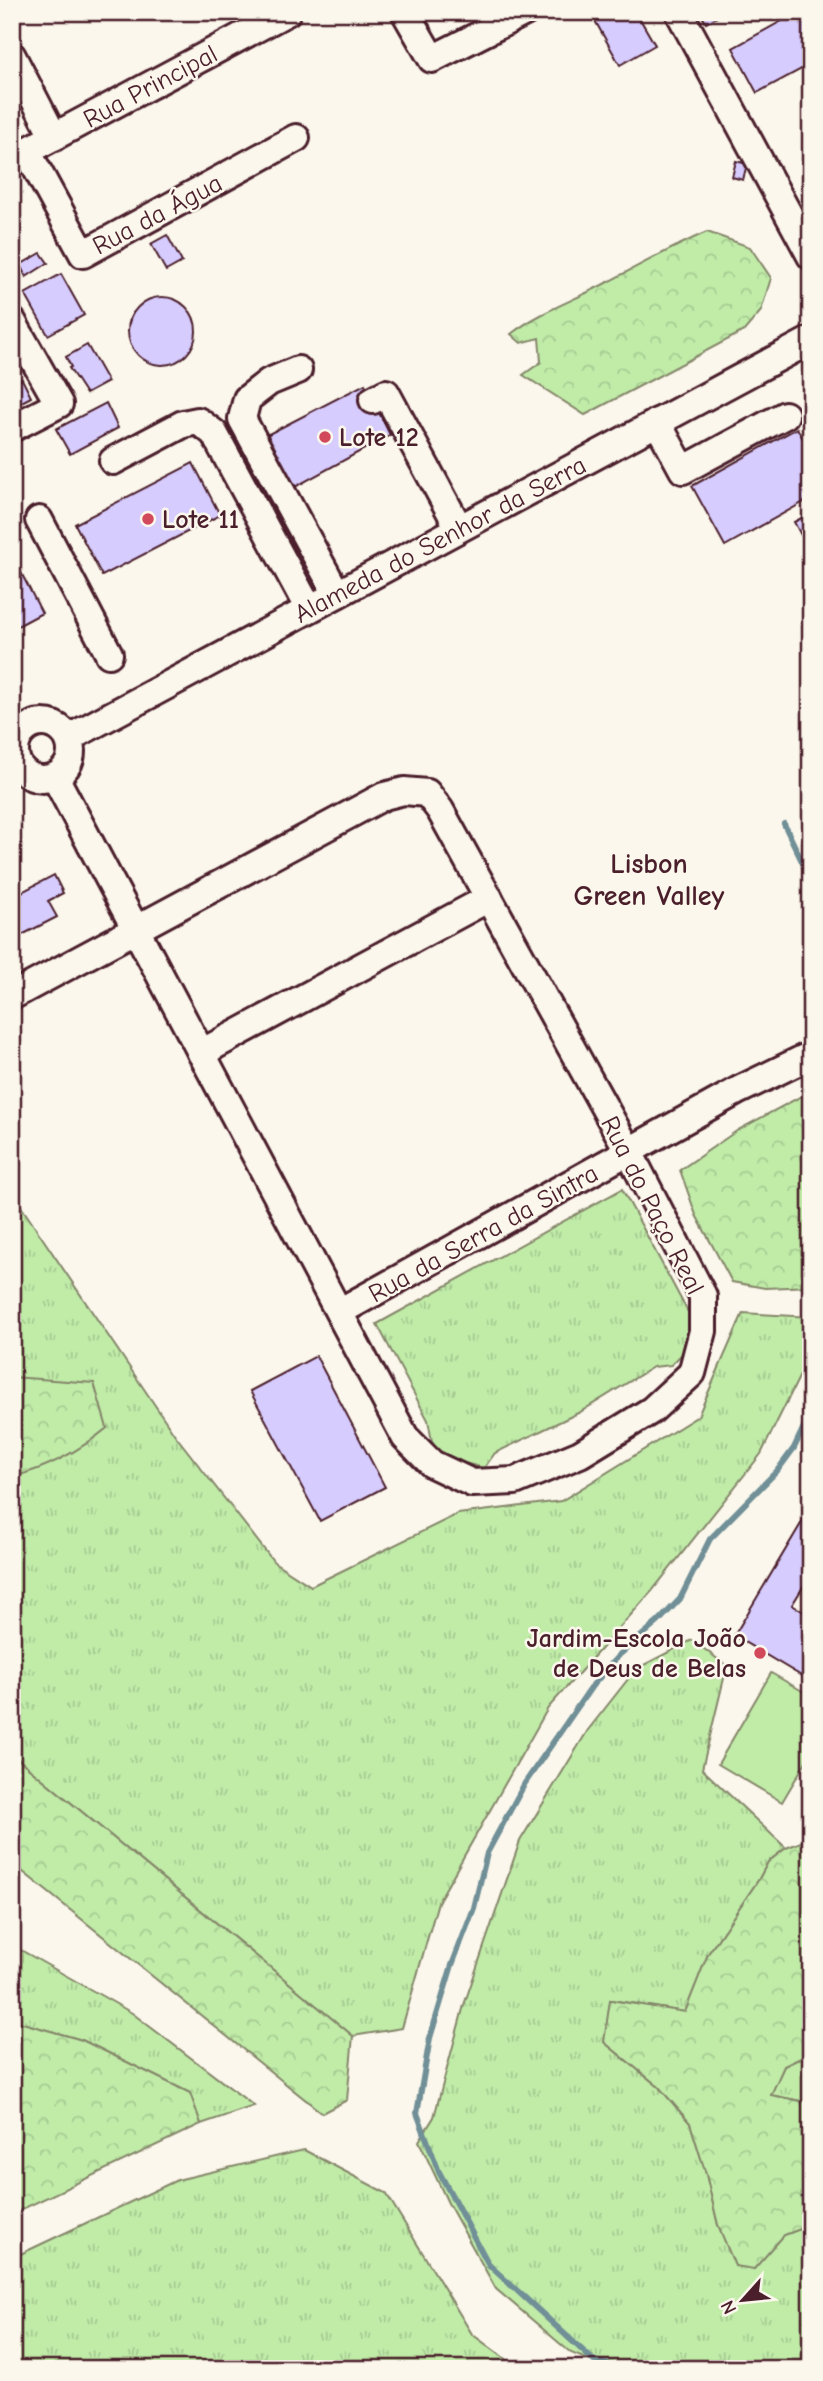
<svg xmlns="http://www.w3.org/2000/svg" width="823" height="2381" viewBox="0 0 823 2381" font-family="'Comic Neue',sans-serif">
<defs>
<pattern id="grass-tufts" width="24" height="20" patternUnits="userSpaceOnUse" patternTransform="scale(1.75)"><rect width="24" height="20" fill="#c0eca8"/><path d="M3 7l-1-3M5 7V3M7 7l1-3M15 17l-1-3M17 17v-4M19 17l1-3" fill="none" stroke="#a6ca91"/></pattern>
<pattern id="forest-crowns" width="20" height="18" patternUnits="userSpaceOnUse" patternTransform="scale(1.75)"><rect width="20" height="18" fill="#c0eca8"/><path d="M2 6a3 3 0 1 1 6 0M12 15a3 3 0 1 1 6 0" fill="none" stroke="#a6ca91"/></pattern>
</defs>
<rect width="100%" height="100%" fill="#fbf7ec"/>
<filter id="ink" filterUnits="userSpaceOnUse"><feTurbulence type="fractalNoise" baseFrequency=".0143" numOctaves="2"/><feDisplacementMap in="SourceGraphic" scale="14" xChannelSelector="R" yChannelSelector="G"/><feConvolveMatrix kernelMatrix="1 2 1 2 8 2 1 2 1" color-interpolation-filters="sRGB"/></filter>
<g filter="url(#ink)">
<!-- grass -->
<g fill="url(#grass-tufts)" stroke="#85866a" stroke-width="2">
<path d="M622,1189L690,1316L684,1352L671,1365L653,1367L580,1412L495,1453L484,1468L453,1460L433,1447L428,1420L377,1324Z"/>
<path d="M12,1193L175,1435L274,1562L311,1586L458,1514L561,1501L698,1416L743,1313L811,1317V1353L761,1454L652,1591L548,1708L438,1902L402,2028L353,2036L12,1754V1477C48,1468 79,1451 107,1428L20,1378L12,1377Z"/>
<path d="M692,1640L727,1666L702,1769L786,1848L768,1862L759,1879L708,1954L685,2012L611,2000L604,2042L659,2087L690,2123L706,2174L718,2225L754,2269L784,2235L811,2225V2369H611L571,2353L496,2289L448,2203L419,2141L434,2117L464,2005L520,1841L588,1730L636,1669Z"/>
<path d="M12,1945L132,2013L254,2106L201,2124L190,2093L82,2040L12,2020Z"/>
<path d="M811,2053V2103L770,2095L784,2066Z"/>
<path d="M304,2150L386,2193L472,2334L519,2369H12V2258L177,2180Z"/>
</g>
<!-- forest -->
<g fill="url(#forest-crowns)" stroke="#85866a" stroke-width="2">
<path d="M707,232L750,247L771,278L761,311L744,331L585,415L523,375L541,362L539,338L521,343L511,334C541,311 573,301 606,283C640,265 670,248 707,232Z"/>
<path d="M811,1091V1286L765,1288L732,1282L696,1215L680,1170L738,1130Z"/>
<path d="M12,1377L94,1383L107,1428C79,1451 48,1468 12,1477Z"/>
<path d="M12,1754L353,2036L347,2100L322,2113L12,1863Z"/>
<path d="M811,1838V2053L784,2066L771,2095L811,2103V2225L784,2235L754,2269L735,2266L718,2225L706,2174L690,2123L659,2087L604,2042L610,2000L685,2012L708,1954L759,1879L768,1862L786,1848Z"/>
<path d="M12,2020L82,2040L190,2093L201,2124L12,2214Z"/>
</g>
<!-- pitch -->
<path fill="#c0eca8" stroke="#85866a" stroke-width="2" d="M771,1673L811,1696V1753L782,1802L718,1764Z"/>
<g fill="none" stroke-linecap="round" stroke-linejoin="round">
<!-- stream -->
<g stroke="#6f8f97" stroke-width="6">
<path d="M784,824L811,880"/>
<path d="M626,2369L594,2361L489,2265L439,2172L417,2113L430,2038L452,1965L474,1908L487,1853L525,1783L592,1686L619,1655L658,1622L680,1599L710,1539L777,1471L794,1448L811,1412"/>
</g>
</g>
<!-- building -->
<g fill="#d7ccfe" stroke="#4a1f2b" stroke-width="2">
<path d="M413,12H441L420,24Z"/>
<path d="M590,12H636L655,45L620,65Z"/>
<path d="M700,12H725L706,23Z"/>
<path d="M798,12H811V64L757,93L733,48Z"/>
<path d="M736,161L747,164L743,180L732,177Z"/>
<path d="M167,235L182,262L166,271L151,244Z"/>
<path d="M41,253L48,263L26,277L20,265Z"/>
<path d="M61,274L84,315L48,335L25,294Z"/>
<circle cx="162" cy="331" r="34"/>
<path d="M87,345L108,382L86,394L69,368L71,367L66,357Z"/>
<path d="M12,369L19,380L22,379L31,397L16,405H12Z"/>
<path d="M365,384L390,435L286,492L259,439Z"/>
<path d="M106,403L118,428L70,454L56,429Z"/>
<path d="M797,428L811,453V498L725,546L692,486Z"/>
<path d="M193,463L220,515L102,576L75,524Z"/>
<path d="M811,513V554L794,522Z"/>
<path d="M15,561L42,613L12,629V562Z"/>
<path d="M54,875L63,893L48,901L57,917L12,940V897Z"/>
<path d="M316,1356L385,1487L320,1521L250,1391Z"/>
<path d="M811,1507V1574L792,1605L811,1616L810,1681L734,1636Z"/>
</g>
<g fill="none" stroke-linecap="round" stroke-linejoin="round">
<defs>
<g id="minor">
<path d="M405,12L432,59L525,12"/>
<path d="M679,12L811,256"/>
<path d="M12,56L54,137"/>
<path d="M27,151L83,254L296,138"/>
<path d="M12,159L287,12"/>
<path d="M12,321L59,404L12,428"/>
<path d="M298,370L269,382L247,399L242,419L337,594"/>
<path d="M373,400L386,393L459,528"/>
<path d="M657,422L683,470L785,415"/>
<path d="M113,461L183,424L198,421L214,433L309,609"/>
<path d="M39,520L109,654"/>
<circle cx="43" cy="751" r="28"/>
<path d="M69,738L811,340"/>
<path d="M12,996L384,796L404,791L427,793L440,810L629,1152L703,1296V1331L692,1373L652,1410L580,1454L515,1481L472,1483L432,1464L405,1437L55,777"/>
<path d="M201,1053L489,898"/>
<path d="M339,1312L739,1090L811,1055"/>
</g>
</defs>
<!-- minor casing -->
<use href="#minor" stroke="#4a1f2b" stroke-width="32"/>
<!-- minor -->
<use href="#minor" stroke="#fbf7ec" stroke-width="26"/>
</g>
</g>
<!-- markers -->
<g fill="#d1495b" stroke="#fbf7ec" stroke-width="2.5">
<circle cx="325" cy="437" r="7"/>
<circle cx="148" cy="519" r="7"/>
<circle cx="760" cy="1653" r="7"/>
</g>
<g text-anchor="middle" stroke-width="5" stroke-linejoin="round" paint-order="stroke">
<!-- street labels -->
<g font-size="26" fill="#4a1f2b" stroke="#fbf7ec">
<text transform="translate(150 86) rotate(-28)" y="9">Rua Principal</text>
<text transform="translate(157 214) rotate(-28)" y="9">Rua da Água</text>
<text transform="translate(440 539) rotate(-28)" y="9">Alameda do Senhor da Serra</text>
<text transform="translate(653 1205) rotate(63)" y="9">Rua do Paço Real</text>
<text transform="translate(483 1233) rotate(-29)" y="9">Rua da Serra da Sintra</text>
</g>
<!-- poi labels -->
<g font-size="26" font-weight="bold" fill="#4a1f2b" stroke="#fbf7ec" text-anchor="start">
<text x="339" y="446">Lote 12</text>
<text x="162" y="528">Lote 11</text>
<text x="746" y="1647" text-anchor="end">Jardim-Escola João<tspan x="746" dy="30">de Deus de Belas</tspan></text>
</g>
<!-- neighbourhood labels -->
<g font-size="28" font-weight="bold" fill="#4a1f2b" stroke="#fbf7ec">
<text x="649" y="873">Lisbon<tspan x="649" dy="32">Green Valley</tspan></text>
</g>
</g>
<!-- margin -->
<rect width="823" height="2381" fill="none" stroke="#fbf7ec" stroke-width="42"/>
<rect x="21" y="21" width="781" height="2339" fill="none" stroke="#4a1f2b" stroke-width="2.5" filter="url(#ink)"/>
<!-- north arrow -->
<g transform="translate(743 2300) rotate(243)" stroke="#fbf7ec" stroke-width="5" paint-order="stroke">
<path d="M0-5L12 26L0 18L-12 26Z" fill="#4a1f2b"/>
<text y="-10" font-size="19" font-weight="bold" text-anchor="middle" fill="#4a1f2b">N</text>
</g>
</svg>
